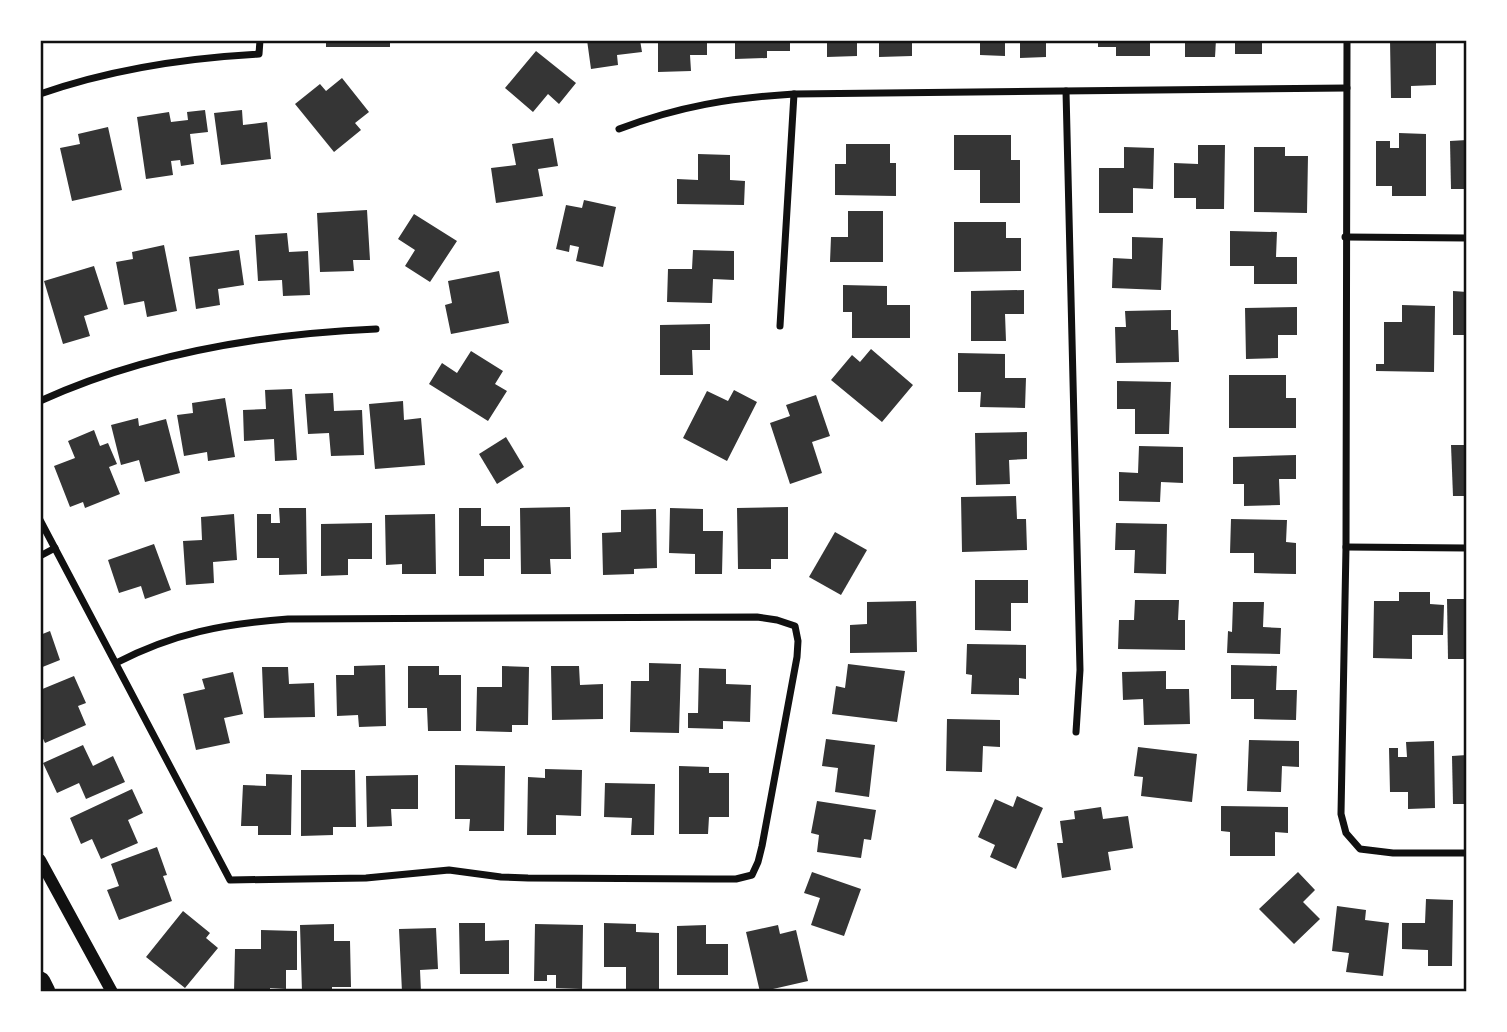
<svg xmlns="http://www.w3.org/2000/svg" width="1507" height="1032" viewBox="0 0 1507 1032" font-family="'Fira Sans',sans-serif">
<rect width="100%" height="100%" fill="#fff"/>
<!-- building -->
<g fill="#353535">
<rect x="326" y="40" width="64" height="7"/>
<path d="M587,40H640L642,52L617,55L618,65L591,69Z"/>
<path d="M658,40H707V55H690L691,71L658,72Z"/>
<path d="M735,40H790V51H767V58L735,59Z"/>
<path d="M827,40H857V56L827,57Z"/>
<path d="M879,40H912V56L879,57Z"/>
<path d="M980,40H1005V56L980,55Z"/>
<path d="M1020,40H1046V57L1020,58Z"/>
<path d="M1098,40H1150V56H1116V47H1098Z"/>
<path d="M1185,40H1216L1215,57H1185Z"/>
<rect x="1235" y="40" width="27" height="14"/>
<path d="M1390,40H1436V85L1411,86V98H1391Z"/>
<path d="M536,51L576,83L559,104L548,94L533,112L505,88Z"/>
<path d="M342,78L369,112L355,123L361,130L334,152L295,104L320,84L326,91Z"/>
<path d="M205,110L208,132L190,134L194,164L181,166L180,160L171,161L173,175L146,179L137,117L169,112L171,122L188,120L187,112Z"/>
<path d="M242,110L243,125L267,122L271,159L221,165L214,113Z"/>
<path d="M108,127L122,190L72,201L60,148L80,144L78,134Z"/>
<path d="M1399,133L1426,134V196H1392V186H1376V141H1390V148H1399Z"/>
<path d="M954,135H1011V160H1020V203H980V170H954Z"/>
<path d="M553,138L558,166L538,169L543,196L496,203L491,168L516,165L512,144Z"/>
<path d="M1467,140V189H1451L1450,141Z"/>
<path d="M846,144H890V163H896V196L835,195V164H846Z"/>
<path d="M1198,145H1225L1224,209H1196V198H1174V163L1198,164Z"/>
<path d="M1124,147L1154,148L1153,189L1133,188V213H1099V168H1124Z"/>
<path d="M1254,147H1285V156H1308L1307,213L1254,212Z"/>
<path d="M698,154L730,155V180L745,181L744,205L677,204V179L698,180Z"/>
<path d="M584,200L616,207L603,267L576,261L579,247L570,245L569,252L556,249L566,205L582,208Z"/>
<path d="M367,210L370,260H353L354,271L320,272L317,213Z"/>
<path d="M848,211H883V262H830L831,237H848Z"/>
<path d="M414,214L457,241L430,282L405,266L415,250L398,239Z"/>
<path d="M954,222H1006V238H1021V271L954,272Z"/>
<path d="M1230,231L1277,232L1276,257H1297V284H1254V266H1230Z"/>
<path d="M287,233L289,252L308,251L310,295L283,296L282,280L258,281L255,235Z"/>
<path d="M1132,237L1163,238L1161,290L1112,288L1113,258L1132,259Z"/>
<path d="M164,245L177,311L147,317L144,301L124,305L116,262L133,259L132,252Z"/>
<path d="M239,250L244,285L218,289L220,305L196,309L189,257Z"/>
<path d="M693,250L734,251V280L713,279L712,303L667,302L668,269H692Z"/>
<path d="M94,266L108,309L84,316L90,336L63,344L44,281Z"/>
<path d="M499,271L509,323L451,334L445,305L452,303L448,281Z"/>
<path d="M843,285L887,286V305H910V338H852V312H843Z"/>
<path d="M1024,290V314H1005L1006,341H971V291Z"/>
<path d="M1453,291L1467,292V335H1453Z"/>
<path d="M1402,305L1435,306L1434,372L1376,371V364H1384V322H1402Z"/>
<path d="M1297,307V335H1278V358L1246,359L1245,308Z"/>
<path d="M1171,310V330H1178L1179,362L1116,363L1115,327H1126L1125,311Z"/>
<path d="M710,324V350H692L693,375H660V325Z"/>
<path d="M871,349L913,385L882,422L831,380L852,355L860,362Z"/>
<path d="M471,351L503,371L495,384L507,391L488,421L429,384L442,363L457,373Z"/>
<path d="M958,353L1005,354V378H1026L1025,408L980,407L981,392H958Z"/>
<path d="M1229,375H1286V398H1296V428H1229Z"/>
<path d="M1117,381L1171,382L1169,434H1135V409H1117Z"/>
<path d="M292,389L297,460L275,461L274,439L244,441L243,410L266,409L265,390Z"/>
<path d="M734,390L757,402L727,461L683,438L707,391L728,401Z"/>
<path d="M333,393L334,411L362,410L364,455L331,456L329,433L308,434L305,394Z"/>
<path d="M816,395L830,436L812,442L822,473L790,484L770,423L790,416L786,405Z"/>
<path d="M225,398L235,457L208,461L207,452L184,456L177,415L193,413L192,403Z"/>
<path d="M403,401L404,420L421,418L425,465L375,469L369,404Z"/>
<path d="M138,418L139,426L166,419L180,473L145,482L139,460L121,465L111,425Z"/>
<path d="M94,430L100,446L108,443L117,464L109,467L120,494L85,508L83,502L70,507L54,466L75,458L68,441Z"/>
<path d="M1027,432V459L1009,460L1010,484L976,485L975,433Z"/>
<path d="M506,437L524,467L497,484L479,454Z"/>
<path d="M1451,445H1467V496H1453Z"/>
<path d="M1139,446L1183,447V483L1161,482L1160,502L1119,501V472L1138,473Z"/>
<path d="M1296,455V479H1279L1280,505L1244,506V484H1233V457Z"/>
<path d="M1016,496L1017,519H1026L1027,550L962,552L961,497Z"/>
<path d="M570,507L571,559H550L551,574H521L520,508Z"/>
<path d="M788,507V559H771V569H738L737,508Z"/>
<path d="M279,508H306L307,574L279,575V558H257V514H271V523H280Z"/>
<path d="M459,508H481V526H510V559H484V576H459Z"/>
<path d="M670,508L703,509V531H723L722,574H695V554L669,553Z"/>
<path d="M656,509L657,568L634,569V574L603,575L602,533L621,532V510Z"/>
<path d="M234,514L237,560L213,562L214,583L186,585L183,541L202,540L201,517Z"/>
<path d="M435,514L436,574H402V564L386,565L385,515Z"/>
<path d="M1231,519L1287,520L1286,542L1296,543V574L1254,573V553H1230Z"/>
<path d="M372,523V559H348V575L321,576V524Z"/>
<path d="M1116,523L1167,524L1166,574L1134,573L1135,550H1115Z"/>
<path d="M835,532L867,550L841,595L809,577Z"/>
<path d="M154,544L171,590L145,599L141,586L119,593L108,560Z"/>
<path d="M975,580H1028V603H1011V631L975,630Z"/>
<path d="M1399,592H1430V604L1444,605L1443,635H1412V659L1373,658L1374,601H1399Z"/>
<path d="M1447,599H1467V659H1448Z"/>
<path d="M1135,600H1179L1178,620H1185V650L1118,649L1119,620H1134Z"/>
<path d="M916,601L917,652L850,653V625L867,624V602Z"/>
<path d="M1233,602H1264L1263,627L1281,628L1280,654L1227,653L1228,631L1232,632Z"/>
<path d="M50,631L60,660L40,668V635Z"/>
<path d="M967,644L1026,645V679L1019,678V695L971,694L972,675L966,674Z"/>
<path d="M649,663L681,664L679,733L630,732L631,681H649Z"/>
<path d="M848,664L905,671L897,722L832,714L836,686L845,688Z"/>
<path d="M385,665L386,726L359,727L358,715L337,716L336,675H354V666Z"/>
<path d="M1231,665L1277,666L1276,690H1297L1296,720L1254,719V699H1231Z"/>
<path d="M408,666H439V675H461V731H428L427,708H408Z"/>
<path d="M502,666L529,667L528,725H512V732L476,731L477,687H502Z"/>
<path d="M551,666H579L580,685L603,684V719L552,720Z"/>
<path d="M262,667H288L289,684L314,683L315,717L264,718Z"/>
<path d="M699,668L726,669V684L751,685L750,722L723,721V729L688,728V713H698Z"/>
<path d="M1166,671V689H1189L1190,724L1144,725L1143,699L1123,700L1122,672Z"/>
<path d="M233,672L243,714L224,718L230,743L196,750L183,694L205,689L202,679Z"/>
<path d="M74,676L86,703L78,706L86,725L45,743L40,732V690Z"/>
<path d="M947,719L1000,720V747L983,746L982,772L946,771Z"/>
<path d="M826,739L875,745L869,797L835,792L838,768L822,766Z"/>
<path d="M1249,740L1299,741V767L1282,766L1281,792L1247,791Z"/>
<path d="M1434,741L1435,808L1408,809V792H1390L1389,748H1398V757H1407L1406,742Z"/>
<path d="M83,745L93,766L113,756L125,782L86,799L79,783L57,793L43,763Z"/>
<path d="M1138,747L1197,754L1192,802L1141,796L1143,777L1134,776Z"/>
<path d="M1467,755V804H1453L1452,756Z"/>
<path d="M455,765L505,766L504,831H469L470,819H455Z"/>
<path d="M679,766L709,767V773H729V817H709L708,834H679Z"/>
<path d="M545,769L582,770L581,816L556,815V835H527L528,777L545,778Z"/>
<path d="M301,770H355L356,827H333V835L301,836Z"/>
<path d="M266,774L292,775L291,835H258V826H241L243,785L266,786Z"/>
<path d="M418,775V809H391L392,826L367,827L366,776Z"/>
<path d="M605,783L655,784L654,835H631L632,818L604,817Z"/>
<path d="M132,789L143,813L128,820L138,843L101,859L92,839L81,844L70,818Z"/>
<path d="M1017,796L1043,808L1016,869L990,857L995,845L978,837L995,799L1013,807Z"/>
<path d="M817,801L876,810L871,840L864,839L861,858L817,852L819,835L811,833Z"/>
<path d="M1221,806L1288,807V833L1275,832V856H1230V832L1221,831Z"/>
<path d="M1101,807L1103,819L1128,816L1133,848L1108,852L1111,870L1062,878L1057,843H1063L1060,821L1075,819L1074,811Z"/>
<path d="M157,847L167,875L163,876L172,901L119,920L107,890L119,886L111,864Z"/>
<path d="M812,872L861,889L844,936L811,925L820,898L804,893Z"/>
<path d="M1298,872L1315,890L1303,902L1320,919L1294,944L1259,909Z"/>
<path d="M1426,899L1453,900L1452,966H1428V950L1402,949V923H1425Z"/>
<path d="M1337,906L1366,910L1365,920L1389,923L1383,976L1346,972L1349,953L1332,951Z"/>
<path d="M183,911L210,933L206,938L218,948L185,988L146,957Z"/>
<path d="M459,923H485V941L509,940V974H460Z"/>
<path d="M604,923L636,924V932L659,933V991L626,990V967H604Z"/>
<path d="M334,924V941H350L351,987H332V992H302L300,925Z"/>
<path d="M535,924L583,925L582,989L556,988V975H547V981H534Z"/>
<path d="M706,925V944H728V975H677V926Z"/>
<path d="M778,925L780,934L796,930L808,981L760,992L746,932Z"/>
<path d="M436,928L438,969L420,970L421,992H402L399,929Z"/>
<path d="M261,930L297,931V970H286V989L270,988V992H234L235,949H261Z"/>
</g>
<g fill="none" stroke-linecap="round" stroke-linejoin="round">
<!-- minor -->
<g stroke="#111" stroke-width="7">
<path d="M1347,40L1346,547L1341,814L1346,833L1360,849L1393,853H1467"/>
<path d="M1066,91L1080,670L1076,732"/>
<path d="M40,94C111,69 185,58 259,54L260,40"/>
<path d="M619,129C680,106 730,98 794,94L1347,88"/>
<path d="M1345,237L1467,238"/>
<path d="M780,326L794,94"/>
<path d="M40,401C145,353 262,334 376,329"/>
<path d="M40,520L230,880L366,878L449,870L501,877L528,878L714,879H736L752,875L758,862L762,846L797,657L798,641L795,626L777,620L757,617L288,619C223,624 174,633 116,663"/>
<path d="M1346,547L1467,548"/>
<path d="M40,556L55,548"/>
</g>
<!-- tertiary -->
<path stroke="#111" stroke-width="12" d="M40,860L112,992"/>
<!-- motorway -->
<path stroke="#111" stroke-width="21" d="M40,982L45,992"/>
</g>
<!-- border -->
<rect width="1507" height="1032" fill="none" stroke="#ffffff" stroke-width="84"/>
<rect x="42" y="42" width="1423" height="948" fill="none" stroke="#111" stroke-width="2.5"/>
</svg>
